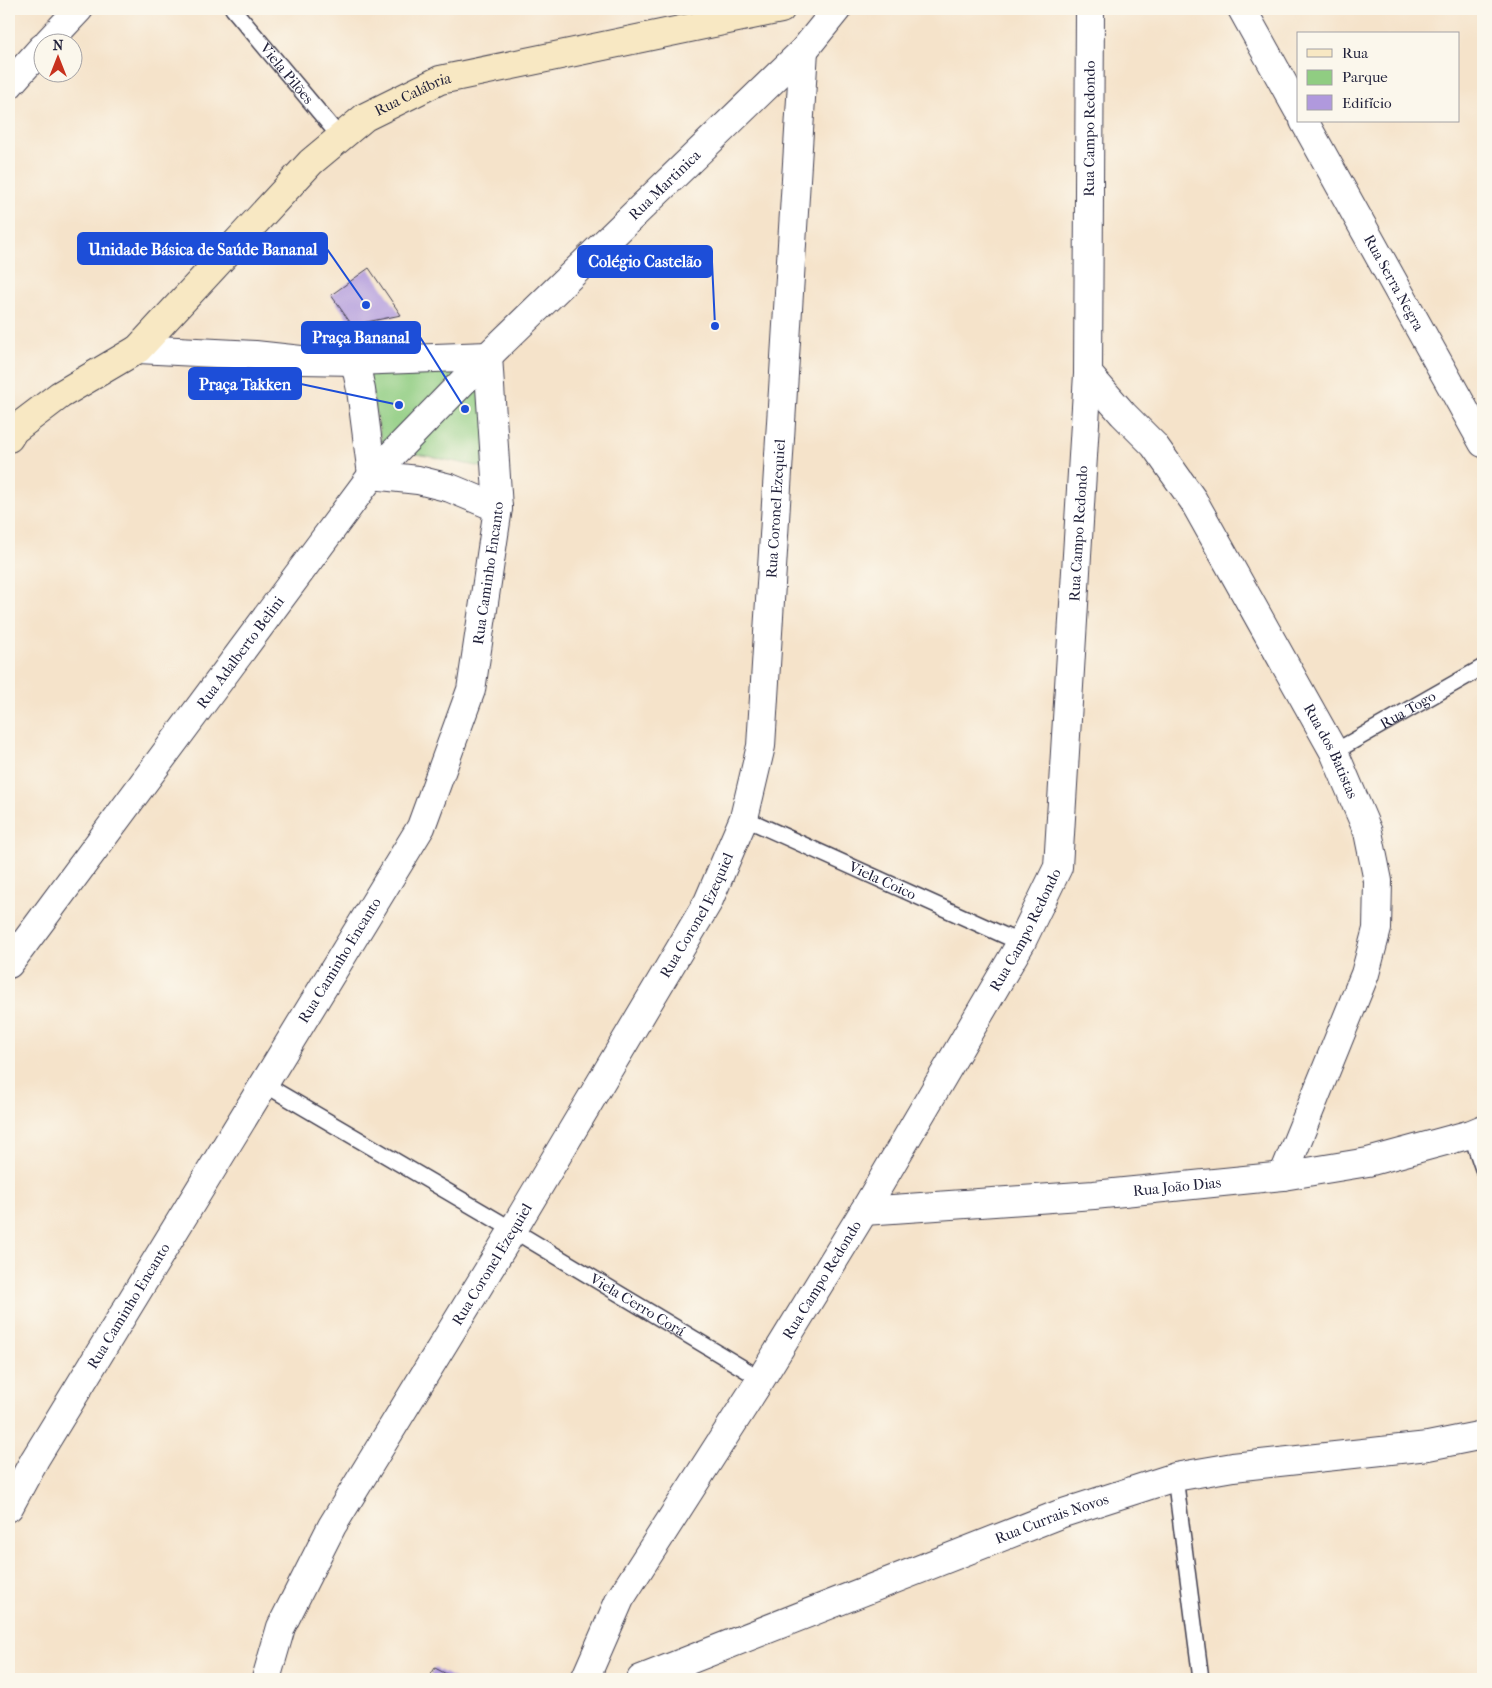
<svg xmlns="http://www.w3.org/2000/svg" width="1492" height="1688" viewBox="0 0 1492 1688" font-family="'IM FELL French Canon',serif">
<rect width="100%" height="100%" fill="#fbf7ec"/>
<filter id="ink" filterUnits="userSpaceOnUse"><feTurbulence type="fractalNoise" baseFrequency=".02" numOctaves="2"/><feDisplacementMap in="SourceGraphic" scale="10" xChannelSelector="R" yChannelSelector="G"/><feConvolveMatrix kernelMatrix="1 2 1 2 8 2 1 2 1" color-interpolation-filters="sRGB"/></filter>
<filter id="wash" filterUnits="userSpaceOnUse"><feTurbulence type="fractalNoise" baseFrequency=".0096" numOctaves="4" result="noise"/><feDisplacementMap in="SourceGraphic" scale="20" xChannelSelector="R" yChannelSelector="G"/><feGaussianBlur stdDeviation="1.12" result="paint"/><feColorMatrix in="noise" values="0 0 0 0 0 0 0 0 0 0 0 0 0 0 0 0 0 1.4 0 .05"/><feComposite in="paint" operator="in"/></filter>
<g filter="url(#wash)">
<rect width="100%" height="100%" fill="#f5e3ca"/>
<!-- green -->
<g fill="#90cd82" stroke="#59785e">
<path d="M473,359L382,445L367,366Z"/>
<path d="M483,367L491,469L402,451Z"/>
</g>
<g id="blocks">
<!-- building -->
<g fill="#b099dd">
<path d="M369,268L401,315L352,325L331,295Z"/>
<path d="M435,1668L456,1679H428Z"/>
</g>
</g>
</g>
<g filter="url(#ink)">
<use href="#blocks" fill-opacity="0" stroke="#423f50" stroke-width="1"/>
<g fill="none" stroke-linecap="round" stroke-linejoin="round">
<defs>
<g id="lane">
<path id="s1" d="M233,9L340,137"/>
<path id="s2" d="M1334,752L1483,667"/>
<path id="s3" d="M744,818L1021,943"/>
<path id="s4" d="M264,1084L513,1230L761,1379"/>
<path d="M1471,1134L1483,1169"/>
<path d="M1175,1477L1201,1679"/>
</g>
<g id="street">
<path d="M1242,9L1298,110"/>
<path d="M48,42L79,9"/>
<path d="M9,85L42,48"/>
<path id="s5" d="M1304,121L1483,443"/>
<path d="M138,349L255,355L301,360L355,361L488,356"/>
<path d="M355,361L361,390L372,475"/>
<path id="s6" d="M1088,374L1123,414L1154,445L1193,500L1334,752L1368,832L1378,881L1377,929L1365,974L1283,1176"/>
<path d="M372,475L418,480L450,488L498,508"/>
<path id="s7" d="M9,964L372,475L488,356L804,50L837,9"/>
<path id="s8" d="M864,1211L1094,1195L1283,1176L1368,1162L1471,1134L1483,1129"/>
<path id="s9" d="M9,1507L35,1459L421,827L471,690L498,508L488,356"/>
<path id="s10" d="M266,1679L281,1627L332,1526L513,1230L708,902L744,818L761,746L804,50"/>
<path id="s11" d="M585,1679L620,1599L761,1379L864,1211L1021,943L1058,867L1088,374L1090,9"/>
<path id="s12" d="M641,1679L1060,1514L1175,1477L1233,1467L1428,1446L1483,1435"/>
</g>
<g id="secondary">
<path id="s13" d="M9,438L14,430L60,395L138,349L311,162L365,117L440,80L781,9"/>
</g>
</defs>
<!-- lane casing -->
<use href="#lane" stroke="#423f50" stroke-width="18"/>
<!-- street casing -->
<use href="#street" stroke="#423f50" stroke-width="30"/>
<!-- secondary casing -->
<use href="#secondary" stroke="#423f50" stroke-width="30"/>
<!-- lane -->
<use href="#lane" stroke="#fff" stroke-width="15"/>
<!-- street -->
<use href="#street" stroke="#fff" stroke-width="28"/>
<!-- secondary -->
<use href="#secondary" stroke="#f8e8c3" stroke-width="28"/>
</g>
</g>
<g text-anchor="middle" stroke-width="4" stroke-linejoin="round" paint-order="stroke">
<!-- street labels -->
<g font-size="15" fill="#22223b" stroke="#fbf7ec">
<text dy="5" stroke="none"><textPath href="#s1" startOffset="84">Viela Pilões</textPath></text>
<text dy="5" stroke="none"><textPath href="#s13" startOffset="536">Rua Calábria</textPath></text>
<text dy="5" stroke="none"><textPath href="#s11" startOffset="1680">Rua Campo Redondo</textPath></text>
<text dy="5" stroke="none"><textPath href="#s7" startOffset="1021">Rua Martinica</textPath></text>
<text dy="5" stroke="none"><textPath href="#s5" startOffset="185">Rua Serra Negra</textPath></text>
<text dy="5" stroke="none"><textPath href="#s10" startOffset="1299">Rua Coronel Ezequiel</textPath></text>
<text dy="5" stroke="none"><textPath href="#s11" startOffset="1275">Rua Campo Redondo</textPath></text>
<text dy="5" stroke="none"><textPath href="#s9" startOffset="1059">Rua Caminho Encanto</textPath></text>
<text dy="5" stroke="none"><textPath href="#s7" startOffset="388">Rua Adalberto Belini</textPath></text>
<text dy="5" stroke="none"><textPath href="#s2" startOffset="85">Rua Togo</textPath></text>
<text dy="5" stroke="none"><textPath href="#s6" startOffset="451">Rua dos Batistas</textPath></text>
<text dy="5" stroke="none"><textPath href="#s3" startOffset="152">Viela Coico</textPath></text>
<text dy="5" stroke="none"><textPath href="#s10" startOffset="879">Rua Coronel Ezequiel</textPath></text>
<text dy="5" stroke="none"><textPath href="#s11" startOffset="870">Rua Campo Redondo</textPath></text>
<text dy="5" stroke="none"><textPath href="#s9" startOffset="639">Rua Caminho Encanto</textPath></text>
<text dy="5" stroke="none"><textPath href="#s8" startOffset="314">Rua João Dias</textPath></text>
<text dy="5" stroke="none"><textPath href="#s10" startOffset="474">Rua Coronel Ezequiel</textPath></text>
<text dy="5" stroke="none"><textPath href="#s11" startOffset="465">Rua Campo Redondo</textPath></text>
<text dy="5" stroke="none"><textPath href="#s4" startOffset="434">Viela Cerro Corá</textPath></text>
<text dy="5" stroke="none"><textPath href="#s9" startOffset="234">Rua Caminho Encanto</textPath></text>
<text dy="5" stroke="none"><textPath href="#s12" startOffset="441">Rua Currais Novos</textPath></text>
</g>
</g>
<!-- callouts -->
<path fill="none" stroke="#1d4ed8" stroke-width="2" d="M366 305L327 249M715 326L712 262M465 409L420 337M399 405L301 384"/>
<g fill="#1d4ed8" stroke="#fbf7ec" stroke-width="2">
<circle cx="366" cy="305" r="5"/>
<circle cx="715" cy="326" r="5"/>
<circle cx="465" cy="409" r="5"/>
<circle cx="399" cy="405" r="5"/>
</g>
<g fill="#1d4ed8" stroke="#1d4ed8" stroke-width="2">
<rect x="78" y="233" width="249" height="31" rx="5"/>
<rect x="578" y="246" width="134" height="31" rx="5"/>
<rect x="302" y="322" width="118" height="31" rx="5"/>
<rect x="189" y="368" width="112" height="31" rx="5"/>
</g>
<g font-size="16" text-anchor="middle" font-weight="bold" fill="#fff">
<text x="203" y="255">Unidade Básica de Saúde Bananal</text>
<text x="645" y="267">Colégio Castelão</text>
<text x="361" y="343">Praça Bananal</text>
<text x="245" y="390">Praça Takken</text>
</g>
<!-- margin -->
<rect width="1492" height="1688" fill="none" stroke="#fbf7ec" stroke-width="30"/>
<!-- legend -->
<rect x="1297" y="32" width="162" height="90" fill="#fbf7ec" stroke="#a4a2a5"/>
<rect x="1307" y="49" width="25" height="8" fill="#f8e8c3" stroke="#a4a2a5"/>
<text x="1342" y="58" font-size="15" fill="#22223b">Rua</text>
<rect x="1307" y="70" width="25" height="15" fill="#90cd82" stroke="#a4a2a5"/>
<text x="1342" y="82" font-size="15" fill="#22223b">Parque</text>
<rect x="1307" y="95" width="25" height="15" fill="#b099dd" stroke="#a4a2a5"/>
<text x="1342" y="108" font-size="15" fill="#22223b">Edifício</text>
<!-- north arrow -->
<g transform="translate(58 58)"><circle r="24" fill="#fbf7ec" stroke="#a4a2a5"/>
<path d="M0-4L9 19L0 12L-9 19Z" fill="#c8321e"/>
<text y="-8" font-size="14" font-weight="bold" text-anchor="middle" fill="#22223b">N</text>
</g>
</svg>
